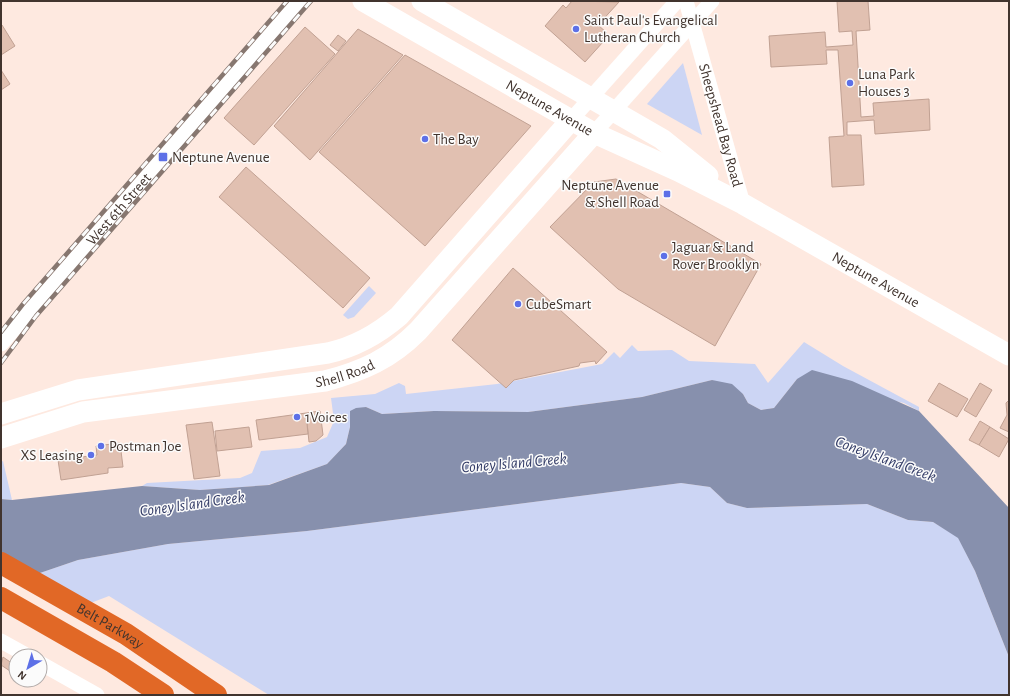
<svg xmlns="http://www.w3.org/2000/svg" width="1010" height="696" viewBox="0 0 1010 696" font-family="'Alegreya Sans',sans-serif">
<rect width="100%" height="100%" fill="#fee9e0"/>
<!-- green -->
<g fill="#ccd5f4">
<path d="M683,63L702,135L647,104Z"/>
<path d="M369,286L376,293L354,317L348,319L343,315Z"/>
<path d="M804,342L843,366L919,407V411L904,403L797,379L774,408L761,410L748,403L743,394L712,380L642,397L528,412L434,411L382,414L366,407L350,412V427L346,444L327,464L268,485L200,490L142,486L147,483L240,478L252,473L261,451L300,448L327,437L334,421L331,398L375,394L399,383L405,386L406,394L497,384L602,364L614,352L620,358L632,345L638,351L672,350L689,361L755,364L768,383Z"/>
<path d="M3,461L12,500L1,499V462Z"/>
<path d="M681,483L710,487L727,503L747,508L867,504L908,520L933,522L958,537L975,571L1009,657V695H269L109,596L88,604L37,574L78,560L168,544L307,531Z"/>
</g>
<!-- water -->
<path fill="#8790ad" d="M812,370L852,381L919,411L1009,508V657L975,571L958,538L933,522L908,520L867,504L747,508L727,503L710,487L681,483L307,531L168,544L78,560L37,574L1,555V499L12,500L142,486L200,490L269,485L327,464L346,444L350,427V411L356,408L366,407L382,414L434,411L528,412L642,397L712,380L732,384L743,394L748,403L761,410L774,408L797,379Z"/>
<!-- building -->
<g fill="#e1c0b1" stroke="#c1a193">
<path d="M572,1L619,2L598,25L607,33L601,40L603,42L585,62L545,26L563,5L566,8Z"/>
<path d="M837,1H868L870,30L856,31L861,117L874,116L873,103L929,99L930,130L875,134L874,120L847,122V135H861L864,185L832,187L829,137L844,136L838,50H826L827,64L771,67L769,36L825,32L826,47L853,45L852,31L839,32Z"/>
<path d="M2,25L15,46L1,55V26Z"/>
<path d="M305,27L335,54L254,145L224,118Z"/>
<path d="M358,29L403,55L310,160L274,126Z"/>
<path d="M338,35L346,41L338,51L330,45Z"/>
<path d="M405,55L531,126L425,246L319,152Z"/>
<path d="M1,70L10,84L1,90Z"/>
<path d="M246,167L370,278L343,308L219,197Z"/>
<path d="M616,179L761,264L715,346L618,289L550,227L594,182Z"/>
<path d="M513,268L607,352L596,364L595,361L580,363L579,366L514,380L506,388L452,340Z"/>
<path d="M939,383L968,399L957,417L928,401Z"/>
<path d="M980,383L992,390L976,417L964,410Z"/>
<path d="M1009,400V432L1000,428L1007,415L1006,403Z"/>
<path d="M320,411L323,435L316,441L309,442L306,413Z"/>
<path d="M306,413L308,434L259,440L256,420Z"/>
<path d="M980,421L990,427L979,445L969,440Z"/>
<path d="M212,422L220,476L194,479L186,425Z"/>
<path d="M249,427L252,447L217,451L215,431Z"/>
<path d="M990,427L1009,439L999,457L979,445Z"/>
<path d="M120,443L123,467L108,468V473L61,480L58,460L97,455L96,446Z"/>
<path d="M3,657L16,666V675L1,665Z"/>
</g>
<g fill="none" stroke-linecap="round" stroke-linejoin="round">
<!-- street -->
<g stroke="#fff" stroke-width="15">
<path id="s1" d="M686,1L743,204"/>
<path d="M571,120L677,1"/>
<path d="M594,133L712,1"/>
<path id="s2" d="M1,344L300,1"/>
<path d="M1,641L28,656"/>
<path d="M40,663L97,695"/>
</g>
<!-- secondary -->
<g stroke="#fff" stroke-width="21">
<path id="s3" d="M363,1L594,133L678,171L743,204L1009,355"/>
<path d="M422,1L662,139L708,176"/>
<path d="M1,414L78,390L328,353C355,347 378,334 399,316L571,120"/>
<path id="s4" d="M1,438L83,412L325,381C363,371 390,359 418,331L594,133"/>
</g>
<!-- highway -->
<g stroke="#e16826" stroke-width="22">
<path id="s5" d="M1,563L126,634L216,695"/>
<path d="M1,598L113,662L163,695"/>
</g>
<defs>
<g id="rail">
<path d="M1,332L23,304L287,1"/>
<path d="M1,363L36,316L311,1"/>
</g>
</defs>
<!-- rail casing -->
<use href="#rail" stroke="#877770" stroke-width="4.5"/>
<!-- rail -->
<use href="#rail" stroke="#fbfbfb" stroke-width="3" stroke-dasharray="9" stroke-linecap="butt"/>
</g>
<!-- markers -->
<g fill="#5d70e7" stroke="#fbfbfb" stroke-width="1.5">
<circle cx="576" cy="29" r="4"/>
<circle cx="850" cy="83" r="4"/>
<circle cx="425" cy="139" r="4"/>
<rect x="158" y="152" width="10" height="10" rx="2"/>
<rect x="663" y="190" width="8" height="8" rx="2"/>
<circle cx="664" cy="256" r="4"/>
<circle cx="518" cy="304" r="4"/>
<circle cx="297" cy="417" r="4"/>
<circle cx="101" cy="446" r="4"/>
<circle cx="91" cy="455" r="4"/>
</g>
<g text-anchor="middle" stroke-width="3" stroke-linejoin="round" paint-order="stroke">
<!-- poi labels -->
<g font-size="15" fill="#41342e" stroke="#fbfbfb" text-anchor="start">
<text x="584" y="25">Saint Paul's Evangelical<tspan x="584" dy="17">Lutheran Church</tspan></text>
<text x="858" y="79">Luna Park<tspan x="858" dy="17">Houses 3</tspan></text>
<text x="433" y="144">The Bay</text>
<text x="172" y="162">Neptune Avenue</text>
<text x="659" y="190" text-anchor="end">Neptune Avenue<tspan x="659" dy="17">&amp; Shell Road</tspan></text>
<text x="672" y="252">Jaguar &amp; Land<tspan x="672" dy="17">Rover Brooklyn</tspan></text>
<text x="526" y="309">CubeSmart</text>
<text x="305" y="422">1Voices</text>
<text x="109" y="451">Postman Joe</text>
<text x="83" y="460" text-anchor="end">XS Leasing</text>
</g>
<!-- street labels -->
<g font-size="15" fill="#41342e" stroke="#fbfbfb">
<text dy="5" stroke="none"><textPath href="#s3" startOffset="215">Neptune Avenue</textPath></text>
<text dy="5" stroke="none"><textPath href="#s1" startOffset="129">Sheepshead Bay Road</textPath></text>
<text dy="5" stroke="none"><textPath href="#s2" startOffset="179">West 6th Street</textPath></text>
<text dy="5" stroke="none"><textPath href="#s3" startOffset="584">Neptune Avenue</textPath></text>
<text dy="5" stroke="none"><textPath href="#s4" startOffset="351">Shell Road</textPath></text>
<text dy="5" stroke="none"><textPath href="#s5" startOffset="126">Belt Parkway</textPath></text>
</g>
<!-- water labels -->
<g font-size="16" font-style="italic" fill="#333c67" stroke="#fbfbfb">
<text transform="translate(886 458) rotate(20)" y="6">Coney Island Creek</text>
<text transform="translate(514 462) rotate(-5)" y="6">Coney Island Creek</text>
<text transform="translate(192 503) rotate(-8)" y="6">Coney Island Creek</text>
</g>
</g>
<!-- border -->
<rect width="1010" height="696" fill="none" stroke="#41342e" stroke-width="4"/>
<!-- north arrow -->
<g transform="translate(28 668) rotate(218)"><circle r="19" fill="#fbfbfb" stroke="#b1aba9"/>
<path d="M0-3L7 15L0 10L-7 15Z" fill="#5d70e7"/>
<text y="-6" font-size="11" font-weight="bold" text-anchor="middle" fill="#41342e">N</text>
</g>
</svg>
